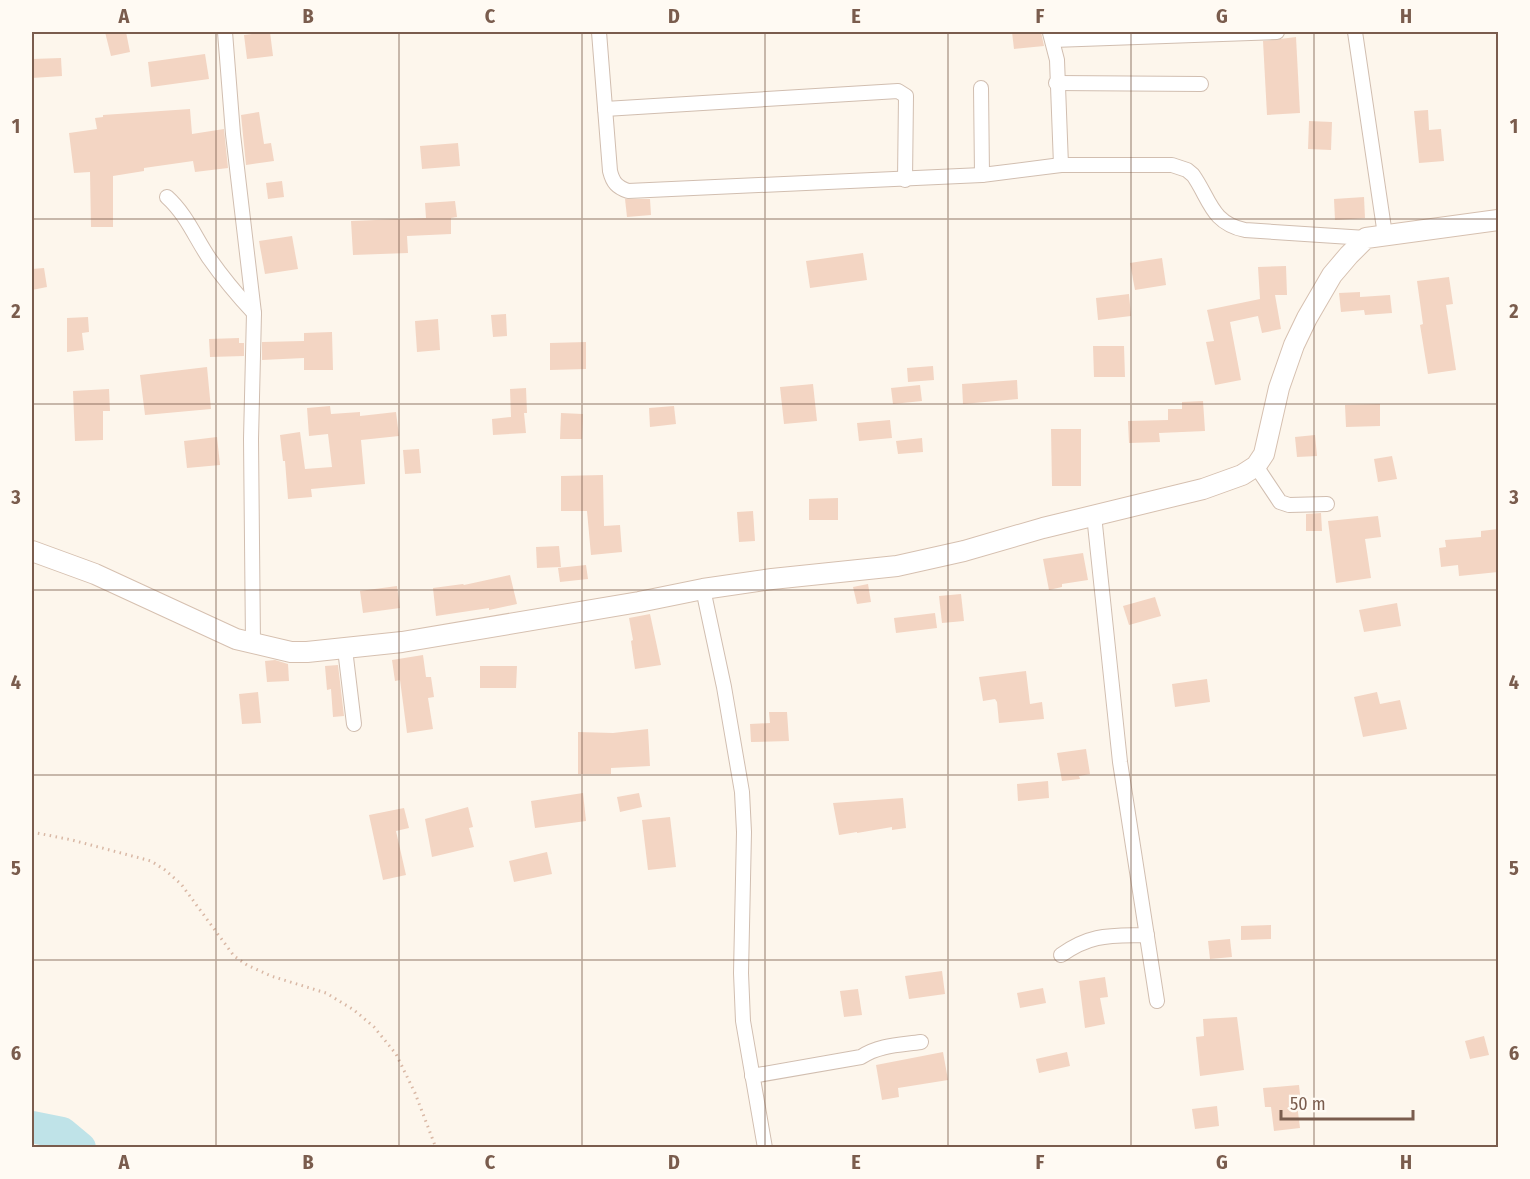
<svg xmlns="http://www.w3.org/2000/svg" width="1530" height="1179" viewBox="0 0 1530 1179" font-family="'Fira Sans Condensed',sans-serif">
<rect width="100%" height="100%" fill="#fdf6ec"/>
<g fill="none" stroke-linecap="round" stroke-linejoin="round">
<!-- river -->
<path stroke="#bfe3e8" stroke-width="32" d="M32,1127L62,1133L80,1148"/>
</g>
<!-- building -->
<g fill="#f3d5c3">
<path d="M105,32H126L130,52L111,56Z"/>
<path d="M270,32L273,56L247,59L244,35Z"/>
<path d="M1012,32H1041L1044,46L1014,49Z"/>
<path d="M1296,37L1300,113L1267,115L1263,41Z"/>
<path d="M205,54L209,79L151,87L148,62Z"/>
<path d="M61,58L62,76L32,78V59Z"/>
<path d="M190,109L192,134L224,129L228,168L195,172L193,161L144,168V171L113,176V227H91L90,172L74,173L69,133L97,129L95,118L103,117V115Z"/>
<path d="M1428,110L1429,130L1441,129L1444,161L1419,163L1414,111Z"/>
<path d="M259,112L264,144L271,143L274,161L246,165L241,115Z"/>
<path d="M1309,121L1332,122L1331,150L1308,149Z"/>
<path d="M458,143L460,166L422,169L420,146Z"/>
<path d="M282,181L284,197L268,199L266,183Z"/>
<path d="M1364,197L1365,218L1335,220L1334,199Z"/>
<path d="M625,199H650L651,215L627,217Z"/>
<path d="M455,201L457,217L451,218V234L407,236L408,253L353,255L351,221L426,218L425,203Z"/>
<path d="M292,236L298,269L265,274L259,241Z"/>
<path d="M863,253L867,280L810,288L806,261Z"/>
<path d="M1162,258L1166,285L1135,290L1130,263Z"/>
<path d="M1286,266L1287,295H1275L1281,329L1262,333L1258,316L1230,322L1241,380L1215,385L1206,342L1214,341L1207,310L1260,299L1258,267Z"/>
<path d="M44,268L47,287L32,290V269Z"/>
<path d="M1449,277L1453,304L1446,305L1456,370L1428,374L1420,325L1423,324L1417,281Z"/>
<path d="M1360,292V297L1390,295L1392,313L1365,315L1364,310L1341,312L1339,293Z"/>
<path d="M1129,294L1131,316L1098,320L1096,298Z"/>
<path d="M506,314L507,336L493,337L491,315Z"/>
<path d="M88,317L89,332L82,333L84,350L67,352V318Z"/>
<path d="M438,319L440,350L417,352L415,321Z"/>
<path d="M332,332L333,370H304V358L262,360V342L304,341V333Z"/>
<path d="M239,338V343H244V356L210,357L209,339Z"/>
<path d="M586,342V369L550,370V343Z"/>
<path d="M1093,346H1124L1125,377H1094Z"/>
<path d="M933,366L934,380L908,382L907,368Z"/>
<path d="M207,367L211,409L145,415L140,375Z"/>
<path d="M1017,380L1018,399L963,404L962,384Z"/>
<path d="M813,384L817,421L784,424L780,387Z"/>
<path d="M920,385L922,401L893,404L891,388Z"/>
<path d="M526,388L527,413H524L526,433L493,435L492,419L511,417L510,389Z"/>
<path d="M109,389L110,411H103V440L75,441L73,391Z"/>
<path d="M1203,401L1205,431L1159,433L1160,442L1129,443L1128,421L1168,420V409H1182V402Z"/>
<path d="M1380,404V426L1346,427L1345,405Z"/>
<path d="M330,406L331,414L360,412V416L396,412L399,436L361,440L365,484L311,489L312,497L288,499L285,461H283L280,435L300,432L305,469L332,467L328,434L309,436L307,408Z"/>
<path d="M674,406L676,424L650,427L649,408Z"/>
<path d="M561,413L583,414L582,439H560Z"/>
<path d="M890,420L892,438L859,441L857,423Z"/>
<path d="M1051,429H1081V486H1052Z"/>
<path d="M1315,435L1317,456L1297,457L1295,437Z"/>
<path d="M217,437L220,465L187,468L184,441Z"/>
<path d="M922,438L923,452L898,454L896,441Z"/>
<path d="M419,449L421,473L405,474L403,450Z"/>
<path d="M1392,456L1397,479L1378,482L1374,459Z"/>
<path d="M603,475L604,526L620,525L622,552L591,555L587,511H561V476Z"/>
<path d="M838,498V520H809V499Z"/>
<path d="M753,511L755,541L739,542L737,512Z"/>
<path d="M1321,513L1322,531H1306V514Z"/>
<path d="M1378,516L1381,537L1365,539L1371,578L1336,583L1328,521Z"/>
<path d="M1498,529V572L1459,576L1458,565L1441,567L1439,548L1446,547L1445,540L1481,537V531Z"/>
<path d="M559,546L561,567L537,568L536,547Z"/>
<path d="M1083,553L1088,580L1062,584V587L1049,590L1043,559Z"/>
<path d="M586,565L588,579L560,582L558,568Z"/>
<path d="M510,575L517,604L489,610V608L436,616L433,588L463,584L464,585Z"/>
<path d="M868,584L871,602L857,604L853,587Z"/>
<path d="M397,586L400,608L363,613L360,591Z"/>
<path d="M961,594L964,621L942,623L939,596Z"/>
<path d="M1155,597L1161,616L1129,625L1123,606Z"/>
<path d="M1397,603L1401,626L1364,632L1359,610Z"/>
<path d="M935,613L937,628L896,633L894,618Z"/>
<path d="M650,614L661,665L635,669L631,641L633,640L629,618Z"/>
<path d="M423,655L426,677H431L434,697L428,698L433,729L407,733L400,680L395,681L392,660Z"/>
<path d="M275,660L288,664L289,681L267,682L265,661Z"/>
<path d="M338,665L344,716L333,717L331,689L327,690L325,666Z"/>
<path d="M480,666H517L516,688H480Z"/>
<path d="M1026,671L1030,704L1042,702L1044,719L999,723L997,702L995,699L983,701L979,677Z"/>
<path d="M1207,679L1210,702L1175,707L1172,684Z"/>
<path d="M258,692L261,723L242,724L239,694Z"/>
<path d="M1377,692L1380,704L1400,700L1407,729L1363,737L1354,697Z"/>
<path d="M769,712H787L789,741L751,742L750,724L770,723Z"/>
<path d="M648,729L650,766L611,768V774H578V732L613,733Z"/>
<path d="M1086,749L1090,774L1079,776L1080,779L1062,781L1057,753Z"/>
<path d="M1048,781L1049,798L1018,801L1017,784Z"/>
<path d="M583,793L586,821L535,828L531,801Z"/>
<path d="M639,793L642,807L620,812L617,797Z"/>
<path d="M903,798L906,828L892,830V827L857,833V832L839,835L833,803Z"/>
<path d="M468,807L473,827L469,828L474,847L432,857L425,819Z"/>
<path d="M404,808L409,828L396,831L406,875L383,880L369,815Z"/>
<path d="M670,817L676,867L648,870L642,820Z"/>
<path d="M547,852L552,874L514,882L509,861Z"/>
<path d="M1271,925V939L1241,940V926Z"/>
<path d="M1230,939L1232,957L1210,959L1208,941Z"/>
<path d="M942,971L945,994L909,999L905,976Z"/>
<path d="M1105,977L1108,997L1100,998L1105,1024L1085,1028L1079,981Z"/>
<path d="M1043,988L1046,1003L1020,1008L1017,993Z"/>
<path d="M858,989L862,1015L844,1017L840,991Z"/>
<path d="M1237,1017L1244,1070L1200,1076L1196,1037L1204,1036L1203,1019Z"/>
<path d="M1484,1036L1489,1055L1470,1059L1465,1041Z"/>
<path d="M943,1052L948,1080L898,1088L899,1097L882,1100L876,1065Z"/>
<path d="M1067,1052L1070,1066L1039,1073L1036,1059Z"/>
<path d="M1299,1085L1301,1104H1297L1300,1128L1274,1131L1271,1107H1265L1263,1088Z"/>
<path d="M1217,1106L1219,1126L1195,1129L1192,1109Z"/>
</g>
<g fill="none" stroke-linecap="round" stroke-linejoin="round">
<defs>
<g id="street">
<path d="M225,32L233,134L254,313L251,439L253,644"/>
<path d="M599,32L610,171C613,183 617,187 628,191L982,175L1061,165H1172L1187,170L1193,175C1210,199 1211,223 1245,230L1366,238"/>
<path d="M1355,32L1385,235"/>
<path d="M1050,33L1057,60L1061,165"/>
<path d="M1053,40L1277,32"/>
<path d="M1056,83L1201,84"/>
<path d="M981,88L982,175"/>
<path d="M605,109L898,91L906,96L905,180"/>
<path d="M167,197C186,214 195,237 209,258C223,278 238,296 254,313"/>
<path d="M1256,466L1280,502L1289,505L1327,504"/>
<path d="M1094,515L1120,762L1157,1001"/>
<path d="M703,589L724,687L742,792L744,832L741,973L743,1021L765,1148"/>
<path d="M345,649L354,724"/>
<path d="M1061,955C1092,933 1111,936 1147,935"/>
<path d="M752,1076L861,1057C879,1045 900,1045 921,1042"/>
</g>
<path id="secondary" d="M32,551L95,574L236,639L291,652H307L402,642L639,602L703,589L772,579L897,566L964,551L1043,528L1203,489L1242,475L1256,466L1264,454L1279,388L1294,345L1307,318L1332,275L1349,255L1366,238L1498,220"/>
</defs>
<!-- street casing -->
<use href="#street" stroke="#d1beb0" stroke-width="16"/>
<!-- secondary casing -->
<use href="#secondary" stroke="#d6c0b0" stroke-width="22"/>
<!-- path -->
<path stroke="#d9b8a5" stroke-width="3" stroke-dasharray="1.5 4.5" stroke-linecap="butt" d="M32,832L72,840L151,861L165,870L181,884L234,956L247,965L271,976L326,993L354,1010L374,1027L396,1054L415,1093L436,1148"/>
<!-- street -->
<use href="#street" stroke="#fff" stroke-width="14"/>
<!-- secondary -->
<use href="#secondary" stroke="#fff" stroke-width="20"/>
</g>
<!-- grid -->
<path fill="none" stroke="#7a5c4d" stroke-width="1.5" stroke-opacity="0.55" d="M216,32V1148M399,32V1148M582,32V1148M765,32V1148M948,32V1148M1131,32V1148M1314,32V1148M32,219H1498M32,404H1498M32,590H1498M32,775H1498M32,960H1498"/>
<!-- border -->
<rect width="1530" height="1179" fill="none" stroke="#fffaf3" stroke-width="66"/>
<!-- scale -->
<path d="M1281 1110v9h132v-9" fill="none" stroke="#7a5c4d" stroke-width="3"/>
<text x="1290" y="1110" font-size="18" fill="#7a5c4d" stroke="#fffaf3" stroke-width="4.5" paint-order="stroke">50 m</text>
<rect x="33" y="33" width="1464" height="1113" fill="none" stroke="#7a5c4d" stroke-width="2"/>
<g font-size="20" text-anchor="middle" font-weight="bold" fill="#7a5c4d">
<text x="124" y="23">A</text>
<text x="308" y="23">B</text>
<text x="490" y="23">C</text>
<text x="674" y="23">D</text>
<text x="856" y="23">E</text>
<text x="1040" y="23">F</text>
<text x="1222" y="23">G</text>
<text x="1406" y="23">H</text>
<text x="16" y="133">1</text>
<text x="1514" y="133">1</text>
<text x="16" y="318">2</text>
<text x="1514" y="318">2</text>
<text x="16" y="504">3</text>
<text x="1514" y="504">3</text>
<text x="16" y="689">4</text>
<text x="1514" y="689">4</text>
<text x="16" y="875">5</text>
<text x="1514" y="875">5</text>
<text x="16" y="1060">6</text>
<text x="1514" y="1060">6</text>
<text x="124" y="1169">A</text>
<text x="308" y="1169">B</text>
<text x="490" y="1169">C</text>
<text x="674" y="1169">D</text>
<text x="856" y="1169">E</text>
<text x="1040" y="1169">F</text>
<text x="1222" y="1169">G</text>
<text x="1406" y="1169">H</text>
</g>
</svg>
